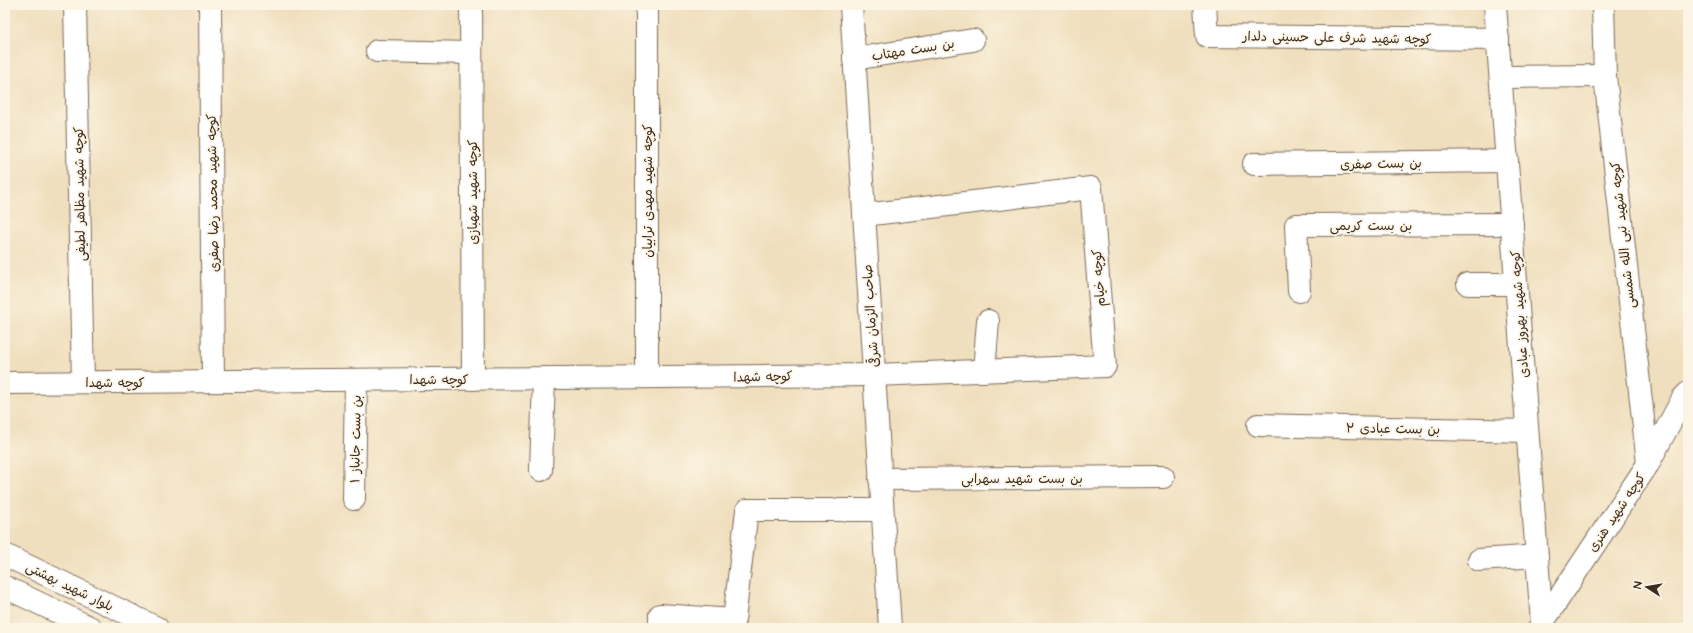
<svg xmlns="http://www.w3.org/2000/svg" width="1693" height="633" viewBox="0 0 1693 633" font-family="'Architects Daughter','Playpen Sans Arabic',sans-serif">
<rect width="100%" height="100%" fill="#fcf5e5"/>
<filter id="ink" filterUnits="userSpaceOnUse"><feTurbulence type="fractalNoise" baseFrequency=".025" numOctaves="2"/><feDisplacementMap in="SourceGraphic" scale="8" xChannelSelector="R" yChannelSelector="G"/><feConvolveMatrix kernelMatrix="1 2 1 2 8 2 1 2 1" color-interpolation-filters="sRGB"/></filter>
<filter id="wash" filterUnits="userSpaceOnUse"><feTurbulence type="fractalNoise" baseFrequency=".012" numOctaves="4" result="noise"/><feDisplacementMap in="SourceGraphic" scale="16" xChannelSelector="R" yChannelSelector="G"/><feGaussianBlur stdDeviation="0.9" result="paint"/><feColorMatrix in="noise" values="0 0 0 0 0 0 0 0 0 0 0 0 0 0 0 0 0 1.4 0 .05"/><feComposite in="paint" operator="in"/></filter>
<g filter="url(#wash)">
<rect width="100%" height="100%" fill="#f0dfbe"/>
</g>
<g filter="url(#ink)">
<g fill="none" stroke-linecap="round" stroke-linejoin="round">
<defs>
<g id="street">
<path d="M75,5L83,382"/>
<path d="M210,5L213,381"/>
<path d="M471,5L473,379"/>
<path d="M1205,5L1207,36L1498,39"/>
<path d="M1495,5L1542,623"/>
<path d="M1603,5L1605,76L1648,464"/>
<path d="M377,51L471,53"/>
<path d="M854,59L973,40"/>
<path d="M1501,77L1605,76"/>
<path d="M1254,164L1507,161"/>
<path d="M1468,284H1516"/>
<path d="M1299,291L1296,225L1512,224"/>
<path d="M984,371L988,321"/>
<path d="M647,377V5"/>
<path d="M5,383L874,375L1105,366L1091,188L864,215"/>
<path d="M1258,425L1527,431"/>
<path d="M541,470L544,378"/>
<path d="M880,479L1163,477"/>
<path d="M354,499L356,380"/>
<path d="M1479,560L1537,556"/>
<path d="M660,628V615L734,620L747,510H882"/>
<path d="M1539,628L1648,464L1683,398L1688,393"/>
</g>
<g id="secondary">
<path d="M851,5L890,628"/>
<path d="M5,555L157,628"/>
<path d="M5,587L91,628"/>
</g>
</defs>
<!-- street casing -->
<use href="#street" stroke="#7a6956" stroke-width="24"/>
<!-- secondary casing -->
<use href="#secondary" stroke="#7a6956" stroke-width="24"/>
<!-- street -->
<use href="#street" stroke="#fff" stroke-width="22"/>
<!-- secondary -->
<use href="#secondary" stroke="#fff" stroke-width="22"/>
</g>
</g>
<g text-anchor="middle" stroke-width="3.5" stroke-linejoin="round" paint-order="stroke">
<!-- street labels -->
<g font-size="13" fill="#3b2a1e" stroke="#fcf5e5">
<text transform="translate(1337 37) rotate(1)" y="5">کوچه شهید شرف علی حسینی دلدار</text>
<text transform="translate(913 49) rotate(-9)" y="5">بن بست مهتاب</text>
<text transform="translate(1381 163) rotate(-1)" y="5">بن بست صفری</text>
<text transform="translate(647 191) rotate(-90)" y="5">کوچه شهید مهدی ترابیان</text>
<text transform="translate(472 192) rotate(-90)" y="5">کوچه شهید شهبازی</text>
<text transform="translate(212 193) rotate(-91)" y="5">کوچه شهید محمد رضا صفری</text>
<text transform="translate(79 194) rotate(-91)" y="5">کوچه شهید مظاهر لطیفی</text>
<text x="1371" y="230">بن بست کریمی</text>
<text transform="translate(1622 235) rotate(-96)" y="5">کوچه شهید نبی الله شمسی</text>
<text transform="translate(1098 278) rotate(-94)" y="5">کوچه خیام</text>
<text transform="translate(1519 314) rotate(-94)" y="5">کوچه شهید بهروز عبادی</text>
<text transform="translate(870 316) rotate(-94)" y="5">صاحب الزمان شرقی</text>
<text transform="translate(763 376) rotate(-1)" y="5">کوچه شهدا</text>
<text x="439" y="384">کوچه شهدا</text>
<text x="115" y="387">کوچه شهدا</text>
<text transform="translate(1393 428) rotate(1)" y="5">بن بست عبادی ۲</text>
<text transform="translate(355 439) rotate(-89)" y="5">بن بست جانباز ۱</text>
<text x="1022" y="483">بن بست شهید سهرابی</text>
<text transform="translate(1616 512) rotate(-56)" y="5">کوچه شهید هنری</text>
<text transform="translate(70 586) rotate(26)" y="5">بلوار شهید بهشتی</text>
</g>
</g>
<!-- margin -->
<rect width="1693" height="633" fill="none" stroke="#fcf5e5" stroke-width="20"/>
<!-- north arrow -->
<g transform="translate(1647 587) rotate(282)" stroke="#fcf5e5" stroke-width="3" paint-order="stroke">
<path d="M0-3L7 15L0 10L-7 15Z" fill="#3b2a1e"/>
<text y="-6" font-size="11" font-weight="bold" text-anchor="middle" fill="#3b2a1e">N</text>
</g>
</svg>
